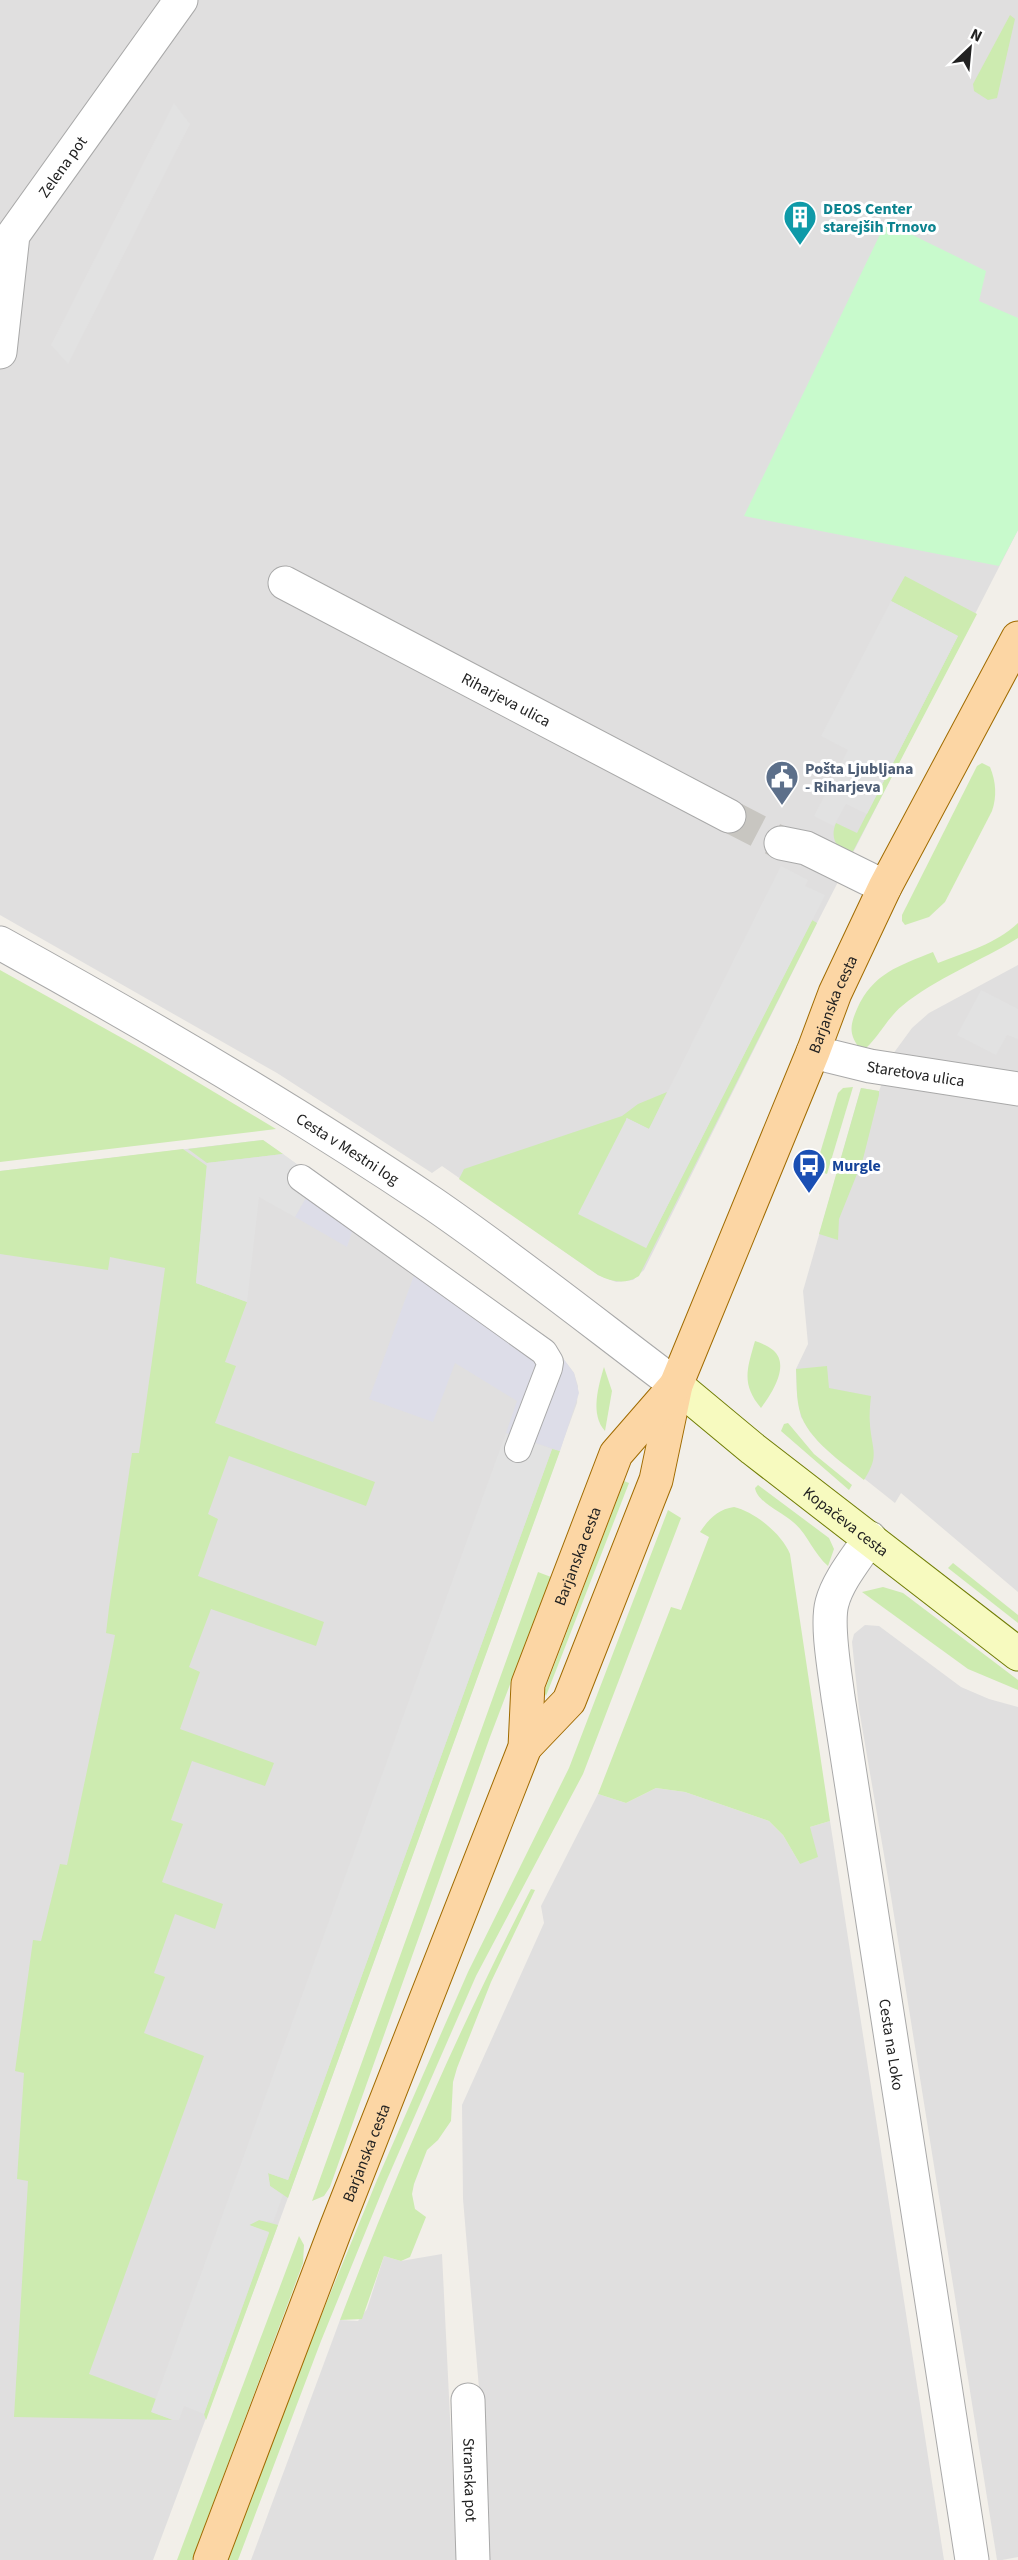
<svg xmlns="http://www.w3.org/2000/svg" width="1018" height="2560" viewBox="0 0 1018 2560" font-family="'Source Sans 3',sans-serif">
<rect width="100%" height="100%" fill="#f2efe9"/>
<!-- residential -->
<g fill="#e0dfdf">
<path d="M0,0H1018V530L817,923L644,1270L633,1280L616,1282L598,1275L442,1166L432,1173L277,1073L0,915Z"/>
<path d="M1018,965V1592L901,1493L895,1503L827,1449L801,1417L797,1395L796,1369L808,1344L803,1291L861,1088L879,1091L893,1054L912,1028L929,1013Z"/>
<path d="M263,1140L551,1346L562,1357L574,1373L578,1386L577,1403L278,2225L153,2560H0V1171Z"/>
<path d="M865,1625L879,1626L961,1687L989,1699L1018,1707V2557L1002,2560H997L889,1884L859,1709L852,1642L854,1634Z"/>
<path d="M656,1788L685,1792L769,1821L783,1835L800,1864L810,1827L830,1821L944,2560H489L487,2483L463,2199L462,2105L544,1923L541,1906L598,1794L626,1803Z"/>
<path d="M442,2254L457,2560H251L340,2320L358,2321L367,2309L384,2256L401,2261Z"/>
</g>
<!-- grass -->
<g fill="#cdebb0">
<path d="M1010,15L1015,19L997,98L988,100L974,91L973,84Z"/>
<path d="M905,576L977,614L850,857C838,849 829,839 836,823L857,833L958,636L891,601Z"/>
<path d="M982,763L990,767C996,782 997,796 992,811L945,902L929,917L905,925L902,921V915L977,766Z"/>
<path d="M812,920L817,923L639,1276C625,1285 612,1282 598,1275L459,1179L464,1169L622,1116L638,1104L667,1092L649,1129L626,1118L646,1248Z"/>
<path d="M1018,923V938C981,961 936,978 902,1006C887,1018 875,1043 862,1051C849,1036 849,1027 857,1009C873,973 899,966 933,952L938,963C966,952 996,944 1018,923Z"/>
<path d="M0,970L147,1052L276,1129L0,1162Z"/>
<path d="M853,1087L827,1174L815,1170L838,1093L843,1088Z"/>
<path d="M861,1088L879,1091V1095L863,1159L839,1219L838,1240L819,1234Z"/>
<path d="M263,1140L283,1154L207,1163L188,1149Z"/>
<path d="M183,1149L207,1166L196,1283L247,1302L225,1362L236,1366L215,1423L375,1482L366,1506L229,1456L208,1514L218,1519L198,1576L324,1622L316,1646L211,1609L189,1667L200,1672L180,1729L274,1763L265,1786L192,1761L171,1820L183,1824L162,1882L223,1904L215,1929L175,1914L154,1973L165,1977L144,2033L204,2056L89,2374L156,2399L152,2412L173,2420L14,2417L28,2181L17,2179L24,2073L15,2071L33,1940L41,1941L60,1864L67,1865L110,1662L115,1635L106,1633L109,1608L132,1453H139L165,1268L110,1257L108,1270L0,1254V1171Z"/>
<path d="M755,1341C761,1343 768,1346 773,1350C791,1365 771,1395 761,1408C741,1384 747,1369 755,1341Z"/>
<path d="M827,1366L829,1388L871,1396C870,1406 869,1415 870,1425C872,1451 880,1455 864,1480C843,1463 807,1439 800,1412C796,1398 797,1383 796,1369Z"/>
<path d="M604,1367L612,1391L605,1431C590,1415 598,1387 604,1367Z"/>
<path d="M788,1423L814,1454L852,1485L849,1490L781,1431L784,1424Z"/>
<path d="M552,1449L560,1451L288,2198L270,2186L268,2173L288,2180Z"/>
<path d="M624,1481L629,1483L546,1696L544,1692Z"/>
<path d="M758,1485L829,1538L834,1549L828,1566C813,1553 807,1533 793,1522C783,1513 757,1502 755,1488Z"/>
<path d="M734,1507C755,1512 782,1534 790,1554L830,1821L810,1827L818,1857L800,1864L783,1835L769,1821L685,1792L656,1788L626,1803L598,1794L671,1607L681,1610L709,1537L700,1532C708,1520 718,1509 734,1507Z"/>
<path d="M668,1510L681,1518L583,1774L476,1976L385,2184L321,2341L238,2560H228L312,2338L377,2180L468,1972L569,1768Z"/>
<path d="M953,1563L1018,1615V1623L948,1568Z"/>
<path d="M538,1572L551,1577L490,1737L330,2187L324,2196L312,2201Z"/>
<path d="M883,1587L903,1593L1018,1680V1690L968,1669L862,1592Z"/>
<path d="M531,1889L535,1890L491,1982L457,2068L453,2082L451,2121L438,2140L427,2150L414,2184L412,2194L415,2209L426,2217L410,2257L401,2261L384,2256L362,2319L340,2320C396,2173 459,2028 531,1889Z"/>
<path d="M259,2220L278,2225L206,2420L204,2414L269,2233L249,2225Z"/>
<path d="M299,2236L304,2245L303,2263L192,2560H177Z"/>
</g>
<!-- park -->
<path fill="#c8facc" d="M886,222L986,271L979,301L1018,318V530L999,566L744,516Z"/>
<!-- parking -->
<g fill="#e2e2e2">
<path d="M174,103L190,124L68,364L51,345Z"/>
<path d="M891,601L958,636L867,814L846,804L834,826L814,816L848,750L821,736Z"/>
<path d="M781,866L808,880L805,886L825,895L646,1248L578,1214L627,1118L649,1129Z"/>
<path d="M981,990L1018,1009V1039L1007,1035L996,1055L957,1035Z"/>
<path d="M283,1154L317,1179L295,1217L259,1197L247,1302L196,1283L207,1163Z"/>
<path d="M506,1433L552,1449L288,2180L268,2173L270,2186L283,2195L273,2222L259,2220L249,2225L269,2232L204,2414L184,2406L179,2420H173L151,2412Z"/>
</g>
<!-- plaza -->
<path fill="#dddde8" d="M317,1179L562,1357L574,1373L579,1393L560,1451L506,1433L517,1401L455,1363L433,1422L369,1399L417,1267L353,1229L347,1247L295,1217Z"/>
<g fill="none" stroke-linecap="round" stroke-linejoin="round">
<!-- minor-tunnel -->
<path stroke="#c8c6c1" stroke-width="33" stroke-dasharray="33 16" stroke-linecap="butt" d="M729,816L781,843"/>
<defs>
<path id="pedestrian" d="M301,1178L544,1352L550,1362L549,1368L518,1449"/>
<g id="minor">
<path id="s1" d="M0,352L13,235L181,0"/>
<path id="s2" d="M285,583L729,816"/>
<path d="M781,843L806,848L885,887"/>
<path id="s3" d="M813,1052L870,1066L1018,1089"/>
<path id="s4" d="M870,1538C857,1558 838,1580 832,1603C826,1625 835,1673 838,1697L972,2560"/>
<path id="s5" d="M468,2400L473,2560"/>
</g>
<g id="tertiary">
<path id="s6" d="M0,943C147,1024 292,1109 432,1203C515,1260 595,1324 676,1385"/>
</g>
<g id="secondary">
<path id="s7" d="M676,1385L753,1449L1018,1654"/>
</g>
<g id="primary">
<path id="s8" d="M525,1747L569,1701L656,1480L676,1385L813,1052L835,993L885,887L1018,638"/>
<path id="s9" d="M210,2560L336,2228L525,1747L528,1684L616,1454L676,1385"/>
</g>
</defs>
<!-- pedestrian casing -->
<use href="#pedestrian" stroke="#a9a9a9" stroke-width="28"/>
<!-- minor casing -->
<use href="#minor" stroke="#a9a9a9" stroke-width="35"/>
<!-- tertiary casing -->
<use href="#tertiary" stroke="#a9a9a9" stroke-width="35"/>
<!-- secondary casing -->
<use href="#secondary" stroke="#707d05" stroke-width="35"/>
<!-- primary casing -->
<use href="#primary" stroke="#a06b00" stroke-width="35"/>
<!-- pedestrian -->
<use href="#pedestrian" stroke="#fff" stroke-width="26"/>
<!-- minor -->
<use href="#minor" stroke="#fff" stroke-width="33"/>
<!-- tertiary -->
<use href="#tertiary" stroke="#fff" stroke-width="33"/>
<!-- secondary -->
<use href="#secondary" stroke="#f7fabf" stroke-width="33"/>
<!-- primary -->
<use href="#primary" stroke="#fcd6a4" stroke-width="33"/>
</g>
<!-- icons -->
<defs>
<symbol id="building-pin" viewBox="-11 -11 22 30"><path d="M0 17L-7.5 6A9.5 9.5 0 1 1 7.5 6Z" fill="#0f9aa8" stroke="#fff"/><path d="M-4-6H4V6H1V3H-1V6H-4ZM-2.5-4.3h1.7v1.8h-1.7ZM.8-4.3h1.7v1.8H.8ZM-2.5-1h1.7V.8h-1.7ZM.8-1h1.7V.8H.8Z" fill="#fff"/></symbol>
<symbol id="civic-pin" viewBox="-11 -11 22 30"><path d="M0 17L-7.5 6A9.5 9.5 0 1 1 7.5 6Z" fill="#5c6f8a" stroke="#fff"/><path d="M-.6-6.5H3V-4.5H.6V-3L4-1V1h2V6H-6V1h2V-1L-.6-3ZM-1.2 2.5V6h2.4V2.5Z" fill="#fff"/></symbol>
<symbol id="bus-pin" viewBox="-11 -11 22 30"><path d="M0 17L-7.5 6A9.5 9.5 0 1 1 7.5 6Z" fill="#1a4fb4" stroke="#fff"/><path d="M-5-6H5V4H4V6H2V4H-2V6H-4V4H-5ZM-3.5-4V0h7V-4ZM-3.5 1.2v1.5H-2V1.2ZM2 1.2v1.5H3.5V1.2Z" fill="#fff"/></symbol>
</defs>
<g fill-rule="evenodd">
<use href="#building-pin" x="781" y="198" width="38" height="52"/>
<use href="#civic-pin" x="763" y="758" width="38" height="52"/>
<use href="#bus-pin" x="790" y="1146" width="38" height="52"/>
</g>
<g text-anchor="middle" stroke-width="6" stroke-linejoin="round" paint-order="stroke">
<!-- street labels -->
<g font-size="16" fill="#222" stroke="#fff">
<text dy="6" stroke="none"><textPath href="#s1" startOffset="202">Zelena pot</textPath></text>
<text dy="6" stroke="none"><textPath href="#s2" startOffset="250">Riharjeva ulica</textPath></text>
<text dy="6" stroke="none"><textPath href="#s8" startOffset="810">Barjanska cesta</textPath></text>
<text dy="6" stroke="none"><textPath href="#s3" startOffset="105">Staretova ulica</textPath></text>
<text dy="6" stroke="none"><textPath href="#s6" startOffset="404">Cesta v Mestni log</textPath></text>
<text dy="6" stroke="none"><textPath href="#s7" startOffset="218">Kopačeva cesta</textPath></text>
<text dy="6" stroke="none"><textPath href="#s9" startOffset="1072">Barjanska cesta</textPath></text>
<text dy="6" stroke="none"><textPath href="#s4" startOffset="522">Cesta na Loko</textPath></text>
<text dy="6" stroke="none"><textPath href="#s9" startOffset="436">Barjanska cesta</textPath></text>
<text dy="6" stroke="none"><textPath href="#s5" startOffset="80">Stranska pot</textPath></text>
</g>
<!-- culture labels -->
<g font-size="16" font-weight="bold" fill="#0d838f" stroke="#fff" text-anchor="start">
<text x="823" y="214">DEOS Center<tspan x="823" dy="18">starejših Trnovo</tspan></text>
</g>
<!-- service labels -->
<g font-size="16" font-weight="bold" fill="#4e5e75" stroke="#fff" text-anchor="start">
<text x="805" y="774">Pošta Ljubljana<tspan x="805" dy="18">- Riharjeva</tspan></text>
</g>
<!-- transit labels -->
<g font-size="16" font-weight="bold" fill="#164399" stroke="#fff" text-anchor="start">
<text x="832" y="1171">Murgle</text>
</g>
</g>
<!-- north arrow -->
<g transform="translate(970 48) rotate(26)" stroke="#ffffff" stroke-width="4.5" paint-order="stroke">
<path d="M0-4.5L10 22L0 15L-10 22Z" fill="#222222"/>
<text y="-9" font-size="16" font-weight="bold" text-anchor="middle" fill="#222222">N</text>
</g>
</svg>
